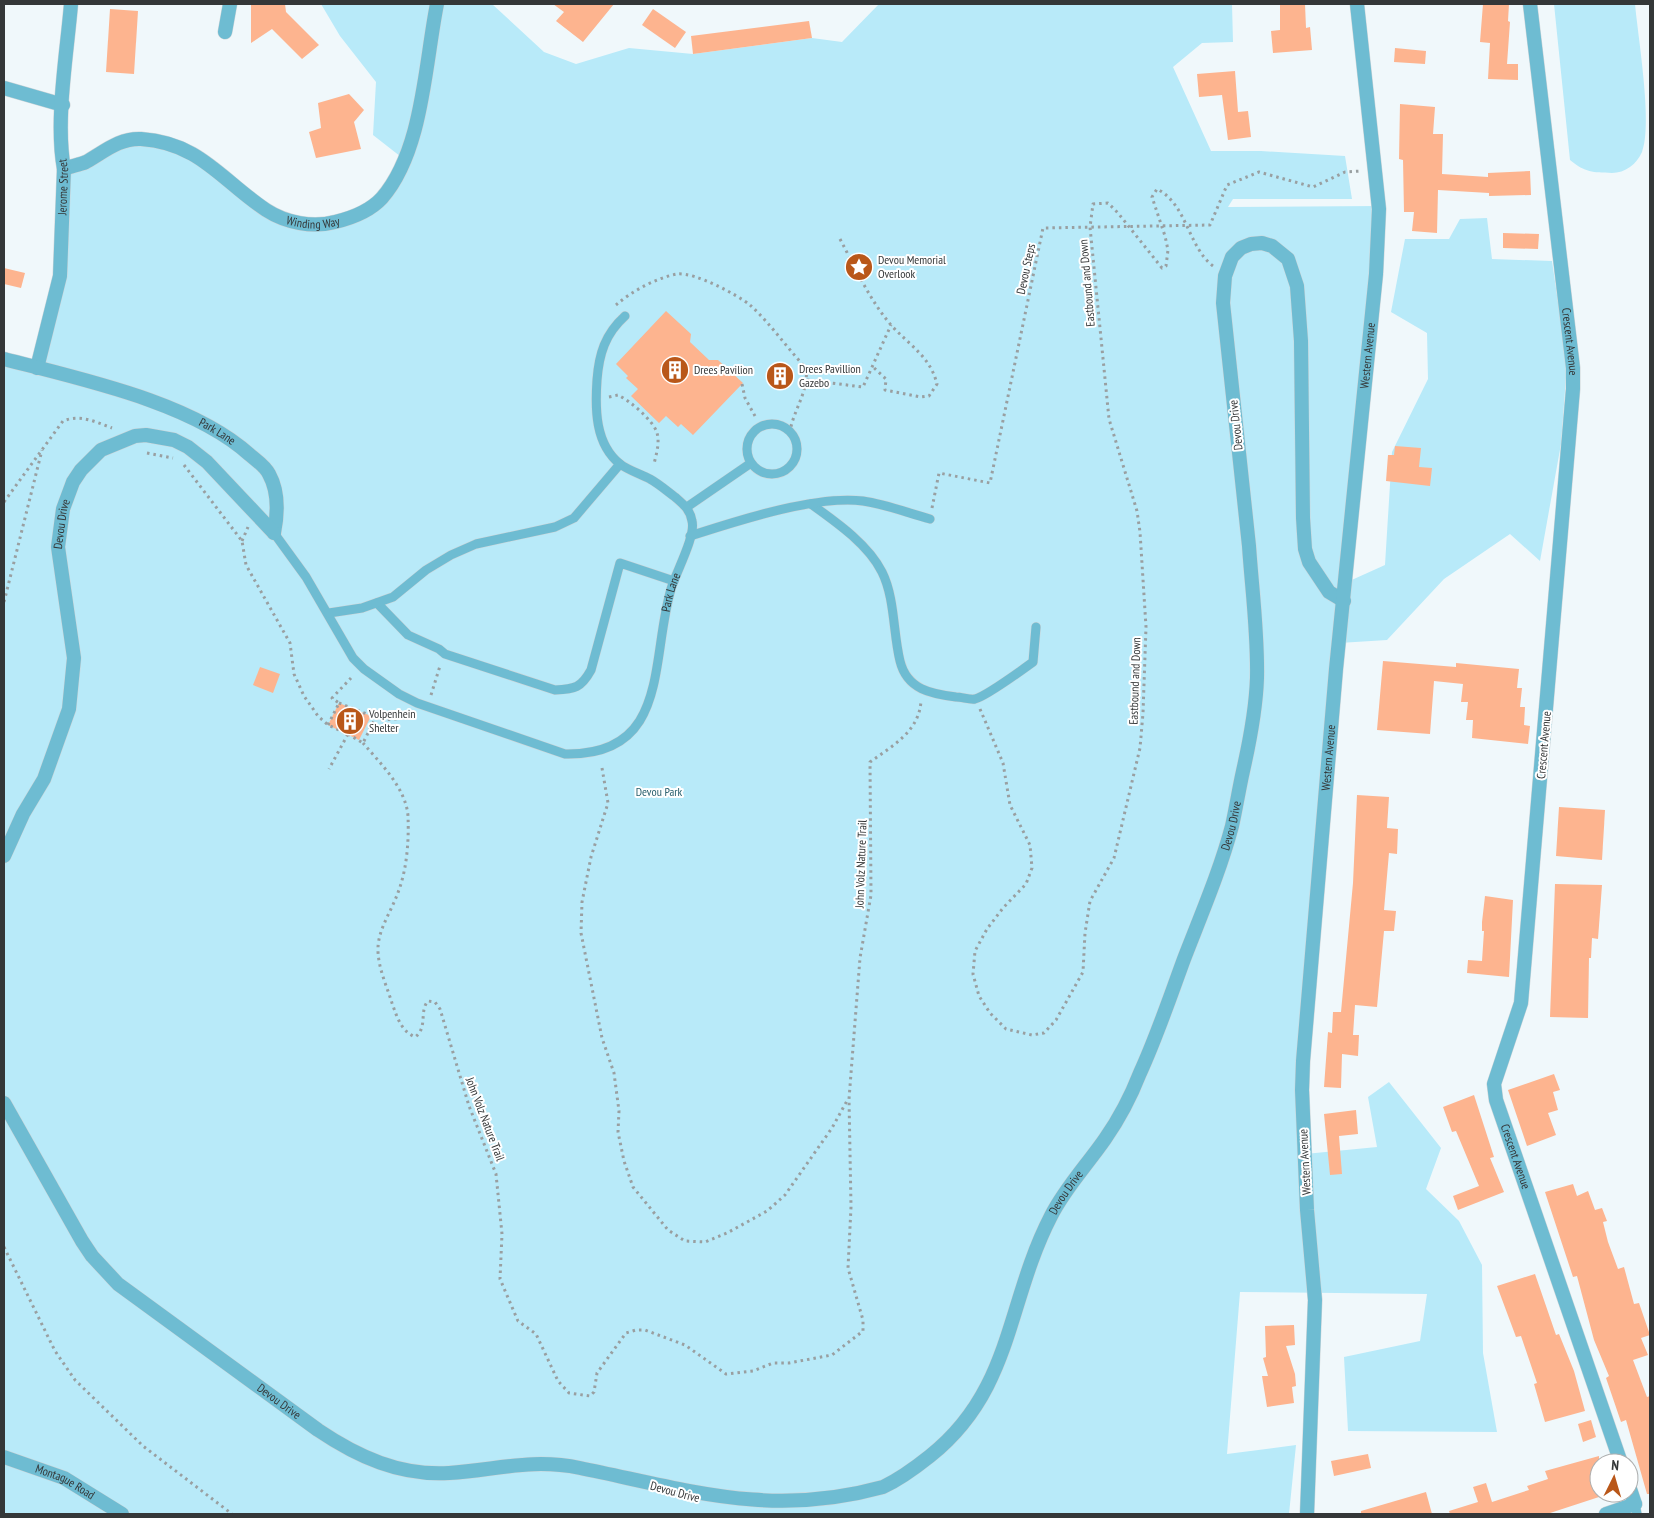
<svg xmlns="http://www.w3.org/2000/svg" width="1654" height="1518" viewBox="0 0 1654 1518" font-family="'PT Sans Narrow',sans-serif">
<rect width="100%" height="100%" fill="#f0f8fb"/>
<!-- green -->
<g fill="#b8eaf9">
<path d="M321,4H492L544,52L576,64L629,48L693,54L812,38L842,42L879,4H1232L1233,42L1202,43L1173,67L1211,151H1261L1345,156L1352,199H1233L1228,207L1379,206L1345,583L1385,565L1392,452L1428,379L1427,333L1391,312L1405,239H1449L1460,219L1487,218L1492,259L1552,261L1567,364L1561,444L1540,561L1510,534L1444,579L1387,640L1339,643L1303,1061L1305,1154L1377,1147L1368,1097L1389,1082L1441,1148L1426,1189L1459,1221L1482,1265L1483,1353L1497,1432L1348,1431L1344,1357L1420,1341L1427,1294L1240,1292L1227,1454L1296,1445L1289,1514H4V359L36,368L55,304L64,169L112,145L170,143L268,212L313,225L373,206L405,160L373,135L376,82L340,36Z"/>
<path d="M1554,4H1635C1638,37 1653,125 1642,152C1637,164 1625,173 1612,173C1592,172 1586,173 1570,160Z"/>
</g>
<!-- building -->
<g fill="#fdb48f">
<path d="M251,4H285L286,12L319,45L302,59L272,29L251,43Z"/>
<path d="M553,4H614L583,42L556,21L564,12Z"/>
<path d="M1280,4H1305L1306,28L1310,27L1312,50L1273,53L1271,31L1280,30Z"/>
<path d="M1483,4H1509L1508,21L1510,22L1507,64H1518V80L1488,79L1490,43L1480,42Z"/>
<path d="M110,9L138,11L134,74L106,72Z"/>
<path d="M653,9L686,32L675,48L642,25Z"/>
<path d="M809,21L812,38L693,54L691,36Z"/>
<path d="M1395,48L1426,51L1425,64L1394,62Z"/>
<path d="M1235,71L1238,112L1248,111L1251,137L1228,140L1222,95L1199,97L1197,74Z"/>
<path d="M349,94L364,110L354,122L361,149L316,158L309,132L321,128L318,103Z"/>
<path d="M1400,104L1435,107L1433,134H1443L1442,174L1488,177V173L1530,171L1531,195L1489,196V193L1438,190L1437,233L1412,231L1414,212H1404L1403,160L1399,159Z"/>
<path d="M1503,233L1539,234L1538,249L1503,248Z"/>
<path d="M4,268L25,273L21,288L4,284Z"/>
<path d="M666,311L691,334L690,342L709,360H718L743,383L693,435L681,424L678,427L666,416L659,423L631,396L638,389L626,378L628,376L616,364Z"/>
<circle cx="780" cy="376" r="9"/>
<path d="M1395,446L1421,448L1419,467L1432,468L1430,486L1386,481L1388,455H1394Z"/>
<path d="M1383,661L1456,667V663L1519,669L1517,688H1522L1520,707H1525L1524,725L1530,726L1528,744L1472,738L1473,720H1466L1468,702H1461L1463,684L1434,681L1430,734L1377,730Z"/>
<path d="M260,667L280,674L273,693L253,685Z"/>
<path d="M339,703L371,716L359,740L328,725Z"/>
<path d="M1357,795L1389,797L1387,828L1398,829L1397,854L1389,853L1384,910L1396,911L1394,931H1384L1377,1007L1355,1005L1353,1035H1359L1358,1056L1342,1054L1341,1088L1324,1087L1328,1032L1332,1033L1333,1012H1341L1353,883Z"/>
<path d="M1559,807L1605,810L1602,860L1556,856Z"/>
<path d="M1555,884L1602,885L1598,939L1592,938L1591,958H1589L1588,1018L1550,1017Z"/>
<path d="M1485,896L1513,900L1509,977L1467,973L1468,960L1482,961L1484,931H1482V922Z"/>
<path d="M1554,1074L1560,1090L1553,1092L1558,1110L1548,1113L1556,1135L1527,1146L1508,1090Z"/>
<path d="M1474,1095L1494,1157L1490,1158L1504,1192L1458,1210L1453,1196L1479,1186L1456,1131L1452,1132L1443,1107Z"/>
<path d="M1356,1110L1358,1134L1339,1136L1342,1174L1330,1175L1324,1114Z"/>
<path d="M1573,1184L1577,1196L1588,1191L1595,1210L1602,1208L1607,1221L1603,1222L1608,1242L1618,1269L1624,1267L1634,1304L1639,1303L1650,1335L1641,1338L1648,1355L1633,1360L1647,1397L1650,1396V1494H1647L1626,1420L1621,1422L1606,1378L1609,1376L1594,1340L1577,1276L1573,1277L1545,1192Z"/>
<path d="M1535,1274L1556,1335L1559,1334L1574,1371L1585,1411L1545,1422L1534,1384L1537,1383L1521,1336L1516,1337L1497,1286Z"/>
<path d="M1294,1325L1295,1345L1286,1346L1295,1374L1296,1386L1292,1387L1294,1403L1267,1407L1262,1376H1268L1263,1358L1266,1357L1265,1326Z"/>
<path d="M1591,1420L1596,1437L1583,1442L1578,1424Z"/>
<path d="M1368,1454L1371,1468L1334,1476L1331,1461Z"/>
<path d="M1599,1456V1497L1547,1514H1450L1449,1511L1478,1502L1473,1487L1486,1483L1492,1502L1529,1490L1527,1486L1548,1479L1545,1471Z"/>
<path d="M1426,1492L1432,1514H1361V1511Z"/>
</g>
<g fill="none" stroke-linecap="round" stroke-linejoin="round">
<defs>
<g id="service">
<circle cx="772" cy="449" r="25"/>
<path d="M811,504C836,522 868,544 882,572C895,598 893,633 900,661C907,690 932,694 956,697C962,697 970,700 975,699C986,696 1022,670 1033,662L1036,627"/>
<path d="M687,507L751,463"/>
<path id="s1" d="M274,533L306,577L353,658L364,669L399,694L417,703L565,754C670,756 650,661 671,589C676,572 696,536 692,521C690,509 683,504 675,497C667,491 659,484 650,479C640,474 628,470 620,464C595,444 595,409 597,380C599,354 605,334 625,316"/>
<path d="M690,536C737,521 815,495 863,501C885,504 908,513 930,519"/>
<path d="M377,603L408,635L439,649L445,654L555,690C575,689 581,688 591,670L620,563L674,581"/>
<path d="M329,613L362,608L393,597L426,570L451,555L476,544L555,527L574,518L620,464"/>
<path d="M1635,1504L1637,1514"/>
</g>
<g id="minor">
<path id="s2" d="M1530,4L1573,368V389L1521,1003L1494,1084L1496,1100L1621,1463"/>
<path d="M225,32L230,4"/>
<path d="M4,88L63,105"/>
<path id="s3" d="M64,169C71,166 79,165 86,162C104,152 119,138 141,139C200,143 221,180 266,210C286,223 313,228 335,222C352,218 370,211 382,198C423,151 425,63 437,4"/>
<path id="s4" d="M37,368L60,276L64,169C55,121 67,53 71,4"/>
<path d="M1629,1486L1635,1504"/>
</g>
<g id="tertiary">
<path id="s5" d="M4,359C80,379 192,402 250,455C257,461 265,466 269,474C279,492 278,513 274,533"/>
<path id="s6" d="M4,856L23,814L44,779L69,709L74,658L58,547L63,509L73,482L81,470L101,450L135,436L146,435L174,440L188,447L207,462L274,533"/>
<path id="s7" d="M4,1103L82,1241L92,1256L118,1284L318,1430C358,1457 400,1476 449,1473C497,1470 531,1458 580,1468C689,1490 771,1518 883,1487C900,1479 915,1468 930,1456C1013,1390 1006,1303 1051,1216C1065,1188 1087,1165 1105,1139C1119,1119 1131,1096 1140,1073C1157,1036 1170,997 1184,959C1201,915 1220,871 1232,826C1236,808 1239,789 1243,771C1250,740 1256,709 1257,678C1258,634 1252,590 1249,546C1241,465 1232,384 1223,303L1225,276L1232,257L1241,248L1251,244L1262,243L1272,246L1288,259L1297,286L1301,341L1303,518L1305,549L1309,562L1329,592L1344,601"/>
<path id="s8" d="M4,1457L64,1478L122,1514"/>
<path id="s9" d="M1307,1514L1315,1300L1307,1210L1302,1090L1303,1061L1336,669L1376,274L1379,209L1357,4"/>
<path d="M1606,1514L1635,1504"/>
</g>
</defs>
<!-- service casing -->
<use href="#service" stroke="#ced5d8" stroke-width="10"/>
<!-- minor casing -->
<use href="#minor" stroke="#ced5d8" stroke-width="15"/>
<!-- tertiary casing -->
<use href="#tertiary" stroke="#ced5d8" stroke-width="15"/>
<!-- path -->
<g stroke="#999fa1" stroke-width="3" stroke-dasharray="2.5 4" stroke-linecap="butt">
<path d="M840,239C856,269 869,299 891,325C909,345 930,356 937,384L929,396L921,397L885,390L886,379L872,366"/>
<path d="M616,305C632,291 656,278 677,274C695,272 736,294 750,305C770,323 787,348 806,368C809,391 794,409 790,431"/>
<path d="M807,380L863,387L891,325"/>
<path d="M742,384L745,398L755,416"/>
<path d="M609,397L618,395C629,400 654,421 657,433C660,443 656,455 654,464"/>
<path d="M147,453L173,458"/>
<path d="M184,465L242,541L246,565L290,643L294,674L304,696L318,716L328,725L348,734L329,769"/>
<path d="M4,502L63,421C80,414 96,422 112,428"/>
<path d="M932,508L939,473L990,483L1043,228L1210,225L1227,185L1259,172L1313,187L1345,172L1362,171"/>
<path d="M242,541L248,527"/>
<path d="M4,602L42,450"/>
<path d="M431,695L440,666"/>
<path d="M339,703L382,720L418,717"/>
<path d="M980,709L1003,763L1010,805L1030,845L1032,868L1026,884L1003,908L987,929L975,951L973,974L979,996L990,1013L1006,1029L1032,1035L1044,1033L1056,1020L1083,972L1085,933L1090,901L1114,858L1140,748L1143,713L1146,627L1140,532L1137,511L1109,419L1090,227L1093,204L1108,203L1118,213L1162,268L1166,266L1168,250L1165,236L1152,197L1157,189C1187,204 1188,247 1213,266"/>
<path d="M328,725L339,703L332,698L351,678"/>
<path d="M348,734L363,743L376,717"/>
<path d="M363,743C380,763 406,788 408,816C409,841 407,871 397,895C390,914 377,931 378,952C379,970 387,987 392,1003C397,1017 401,1031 415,1037C428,1028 419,1011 428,1001L435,1002L440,1009L469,1106L496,1174L502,1234L500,1279L518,1321L536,1334L558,1381L569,1393L590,1396L594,1392L597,1373L626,1333L636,1330H645L685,1345L726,1374L753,1371L773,1363H789L832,1355L863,1331V1320L848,1268L851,1207L849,1099L860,958L871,895L870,762C892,746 919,732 921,701"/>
<path d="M602,768L608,803L591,857L582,902L581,933L602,1038L614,1073L619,1111L618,1132L624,1161L633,1187L668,1230L685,1241L705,1242L727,1233L767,1211L785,1195L832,1128L848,1099"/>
<path d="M4,1247L55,1351L75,1380L143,1446L232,1514"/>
</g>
<!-- service -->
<use href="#service" stroke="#6ebcd2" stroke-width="9"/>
<!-- minor -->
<use href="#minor" stroke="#6ebcd2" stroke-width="14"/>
<!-- tertiary -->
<use href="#tertiary" stroke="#6ebcd2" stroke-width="14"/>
</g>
<!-- icons -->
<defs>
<symbol id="sight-disc" viewBox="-11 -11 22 22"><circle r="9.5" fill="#b95719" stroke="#fff"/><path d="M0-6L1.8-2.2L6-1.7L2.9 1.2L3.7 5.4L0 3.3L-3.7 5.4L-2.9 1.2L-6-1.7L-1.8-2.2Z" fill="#fff"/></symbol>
<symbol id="building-disc" viewBox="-11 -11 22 22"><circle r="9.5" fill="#b95719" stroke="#fff"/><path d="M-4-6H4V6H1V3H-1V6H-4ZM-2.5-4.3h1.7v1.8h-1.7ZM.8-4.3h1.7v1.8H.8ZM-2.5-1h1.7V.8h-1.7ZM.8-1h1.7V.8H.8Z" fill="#fff"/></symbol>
</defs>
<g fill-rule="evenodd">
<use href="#sight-disc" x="843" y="251" width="32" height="32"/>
<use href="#building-disc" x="659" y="354" width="32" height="32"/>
<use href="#building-disc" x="764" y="360" width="32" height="32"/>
<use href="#building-disc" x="334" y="705" width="32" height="32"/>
</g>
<g text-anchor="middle" stroke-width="4" stroke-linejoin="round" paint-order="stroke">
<!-- street labels -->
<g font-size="12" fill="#343738" stroke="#fff">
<text dy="4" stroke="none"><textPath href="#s4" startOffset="184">Jerome Street</textPath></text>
<text dy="4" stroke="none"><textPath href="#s3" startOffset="280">Winding Way</textPath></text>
<text transform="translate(1026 269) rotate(-78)" y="4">Devou Steps</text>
<text transform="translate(1087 283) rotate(-95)" y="4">Eastbound and Down</text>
<text dy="4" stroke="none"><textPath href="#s2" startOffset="340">Crescent Avenue</textPath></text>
<text dy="4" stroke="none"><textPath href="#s9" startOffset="1162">Western Avenue</textPath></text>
<text transform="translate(1236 425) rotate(-96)" y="4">Devou Drive</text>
<text dy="4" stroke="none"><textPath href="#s5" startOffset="226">Park Lane</textPath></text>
<text dy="4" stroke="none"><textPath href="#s6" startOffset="348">Devou Drive</textPath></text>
<text dy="4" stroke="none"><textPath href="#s1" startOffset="602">Park Lane</textPath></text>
<text transform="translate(1135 681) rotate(-88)" y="4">Eastbound and Down</text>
<text transform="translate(1544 745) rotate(-85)" y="4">Crescent Avenue</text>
<text dy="4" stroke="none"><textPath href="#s9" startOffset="758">Western Avenue</textPath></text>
<text dy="4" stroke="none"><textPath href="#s7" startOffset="1804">Devou Drive</textPath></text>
<text transform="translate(861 864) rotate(-88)" y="4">John Volz Nature Trail</text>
<text transform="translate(485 1119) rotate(69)" y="4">John Volz Nature Trail</text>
<text dy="4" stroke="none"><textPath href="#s2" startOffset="1165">Crescent Avenue</textPath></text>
<text transform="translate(1305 1162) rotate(-93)" y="4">Western Avenue</text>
<text dy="4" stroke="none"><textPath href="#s7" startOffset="1399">Devou Drive</textPath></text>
<text dy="4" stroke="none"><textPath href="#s7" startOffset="414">Devou Drive</textPath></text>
<text dy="4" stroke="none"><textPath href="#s8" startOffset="66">Montague Road</textPath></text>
<text transform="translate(675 1492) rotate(15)" y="4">Devou Drive</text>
</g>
<!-- poi labels -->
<g font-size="12" fill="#343738" stroke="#fff" text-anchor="start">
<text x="878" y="264">Devou Memorial<tspan x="878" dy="14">Overlook</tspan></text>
<text x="799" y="373">Drees Pavillion<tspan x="799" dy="14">Gazebo</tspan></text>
<text x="694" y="374">Drees Pavilion</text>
<text x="369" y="718">Volpenhein<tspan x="369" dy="14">Shelter</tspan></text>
</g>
<!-- park labels -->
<g font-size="12" fill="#285f6d" stroke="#fff">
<text x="659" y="796">Devou Park</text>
</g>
</g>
<!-- border -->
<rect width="1654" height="1518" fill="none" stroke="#343738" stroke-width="10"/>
<!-- north arrow -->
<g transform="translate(1614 1478) rotate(5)"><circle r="24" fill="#ffffff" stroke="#aeafaf"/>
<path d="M0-4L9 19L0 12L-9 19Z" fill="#b95719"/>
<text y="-8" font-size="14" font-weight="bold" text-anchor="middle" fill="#343738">N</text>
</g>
</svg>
